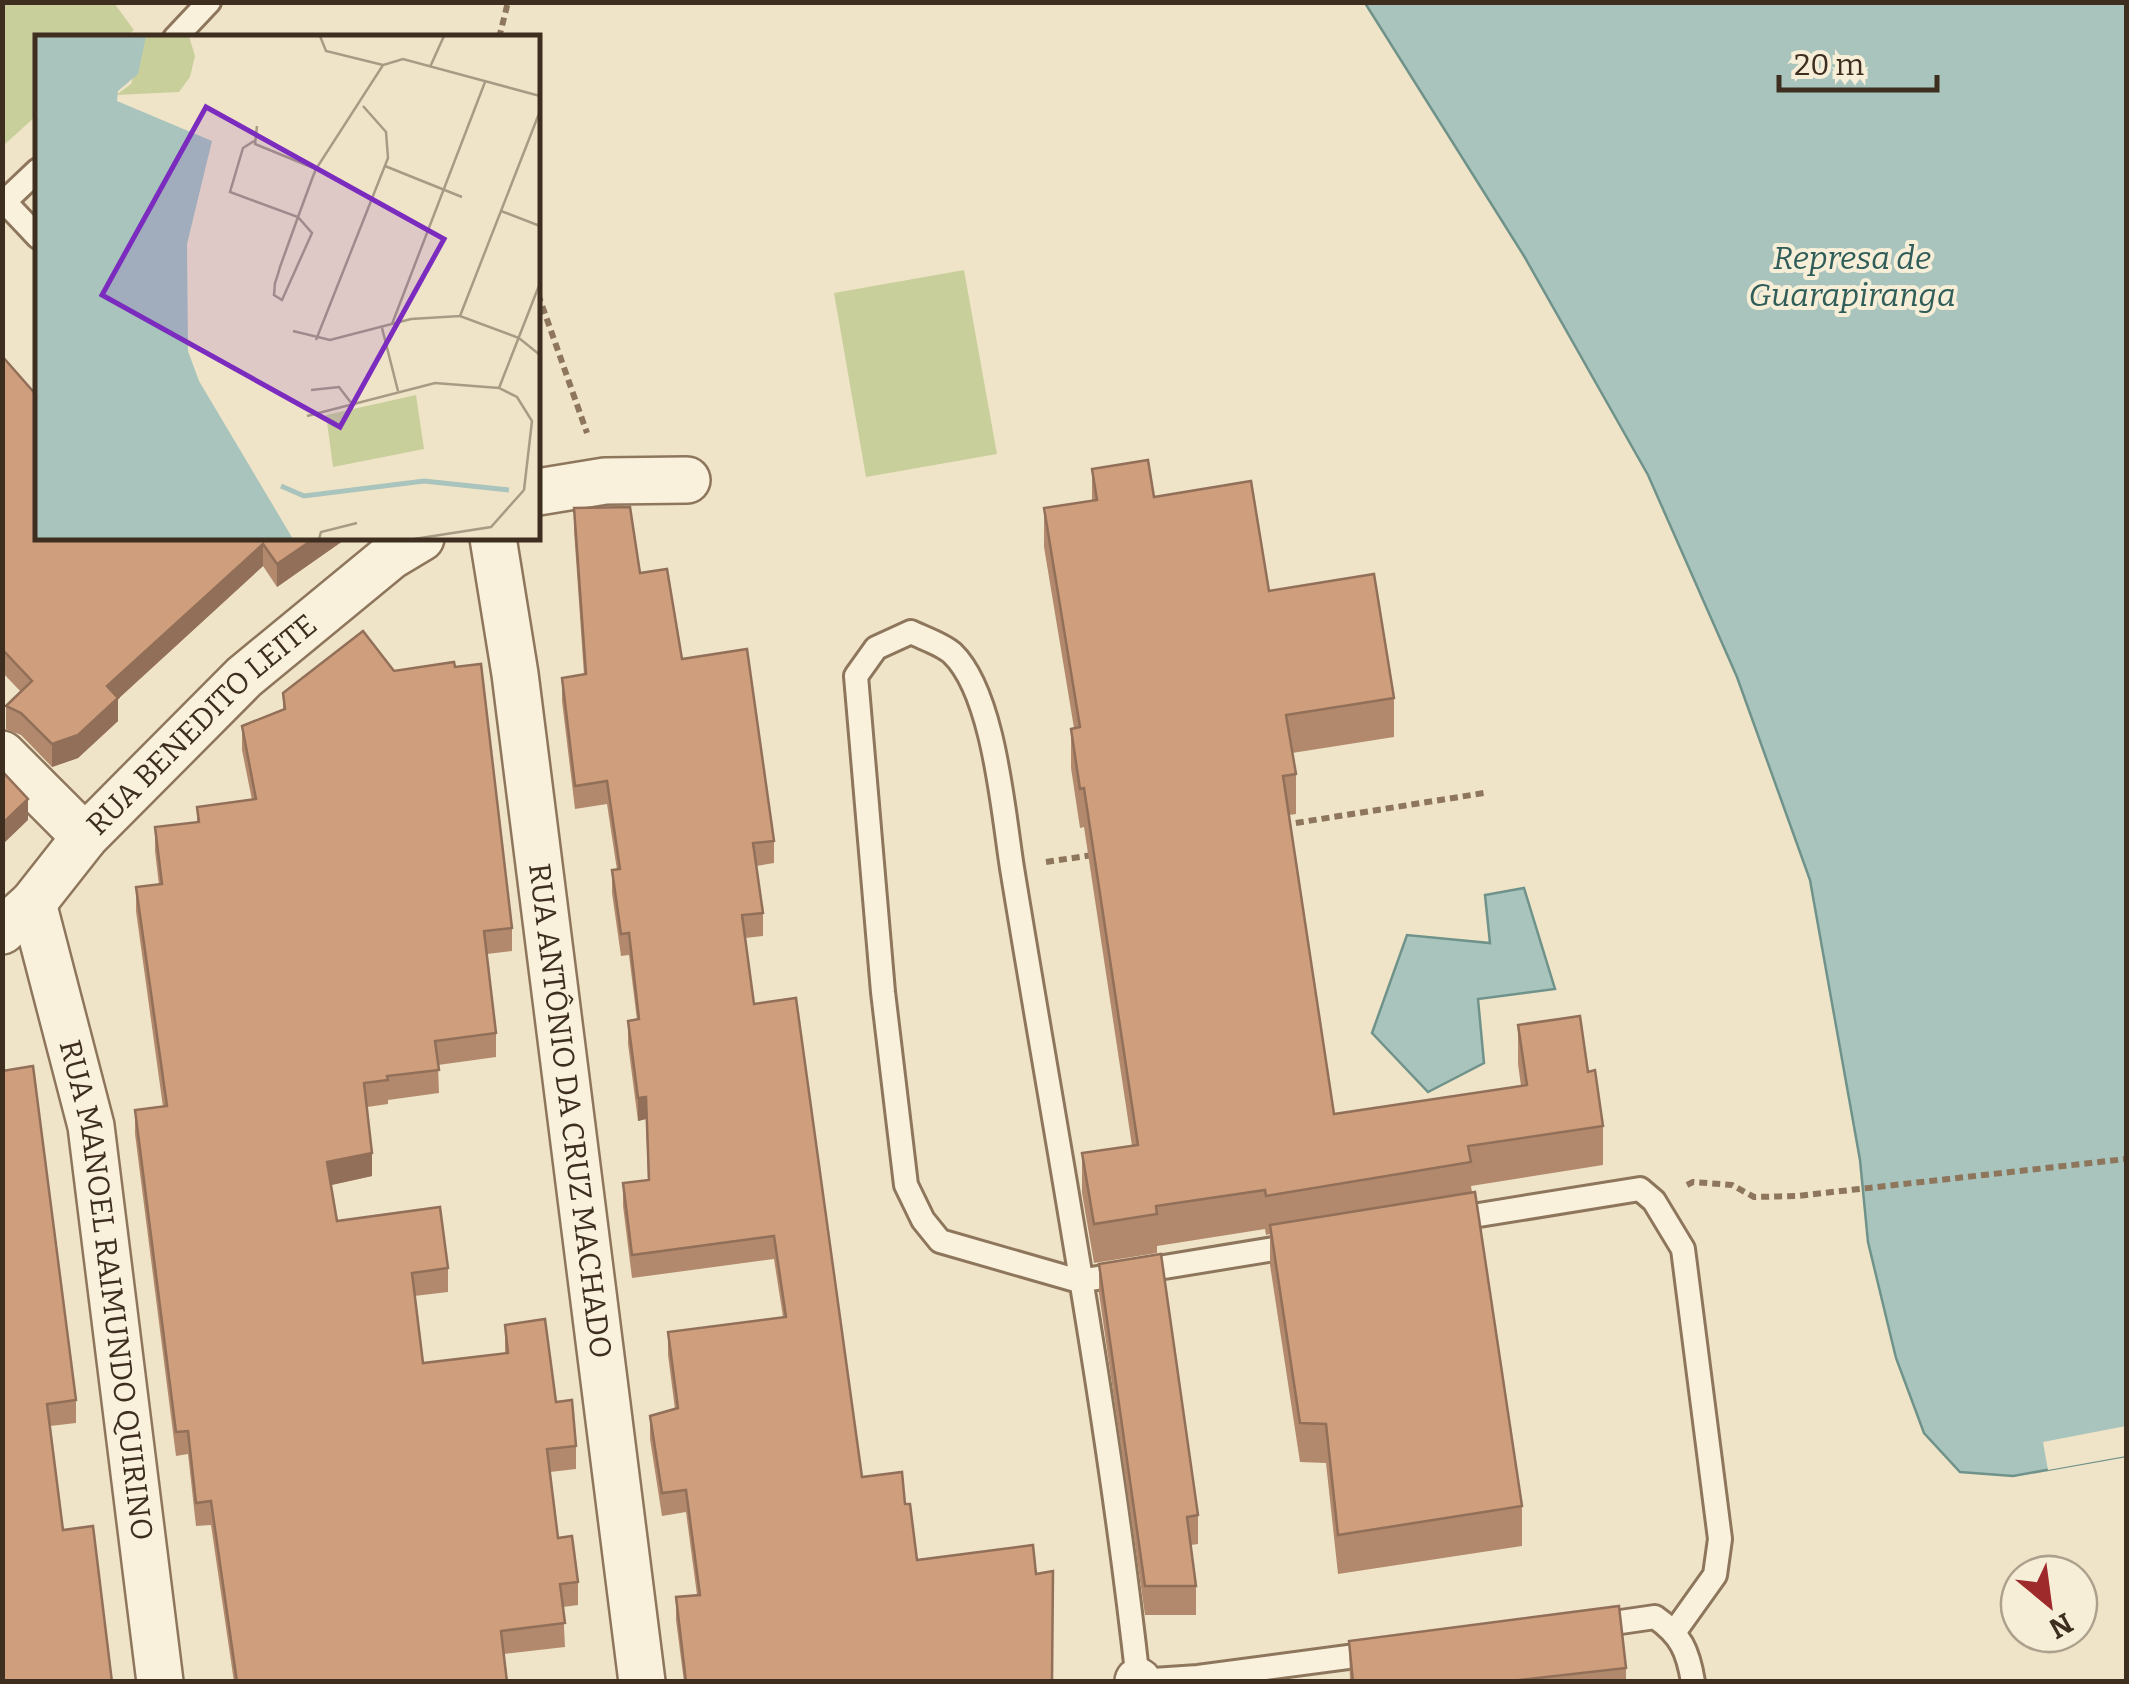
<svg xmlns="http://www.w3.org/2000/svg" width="2129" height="1684" viewBox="0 0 2129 1684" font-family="Bitter,serif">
<rect width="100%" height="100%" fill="#f0e4c8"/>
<!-- green -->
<g fill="#c9cf9b">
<path d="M3,2L114,3L134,30L125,37L38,38L37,115L3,146Z"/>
<path d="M964,270L997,454L866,477L834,293Z"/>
</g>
<!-- water -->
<g fill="#a9c4bc" stroke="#6f938a" stroke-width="2.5">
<path d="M1365,3H2126V1456L2013,1476L1960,1472L1924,1433L1896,1358L1868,1242L1860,1160L1810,880L1737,677L1648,475L1524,256Z"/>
<path d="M1524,888L1555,989L1478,999L1484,1063L1428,1092L1372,1033L1407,935L1490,943L1485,895Z"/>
</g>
<!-- pier -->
<path fill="#f0e4c8" d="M2126,1426V1456L2048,1470L2043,1442Z"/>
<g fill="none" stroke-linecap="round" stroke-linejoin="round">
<defs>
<g id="service">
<path d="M175,38L209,2"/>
<path d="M5,202L38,237"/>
<path d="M2,204L38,170"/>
<path d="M1448,1220L1640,1189L1654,1201L1683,1249L1720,1539L1715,1575L1675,1631"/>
<path d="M1298,1245L1079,1281L940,1241L923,1220L906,1185L883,992L856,676L876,648L911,632C923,638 942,644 952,653C994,693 1003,811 1012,868C1056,1138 1108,1409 1138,1681L1198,1677L1378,1653"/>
<path d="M1593,1626L1655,1617C1681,1635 1688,1651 1693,1682"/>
</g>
<g id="minor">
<path d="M538,492L605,481L687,480"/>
<path id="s1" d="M493,538L515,674L642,1682"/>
<path d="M2,754L85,837"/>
<path id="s2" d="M33,903L91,1126L160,1682"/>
<path id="s3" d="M2,931L33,903L85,837L244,677L391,556L421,538"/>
<path d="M1138,1681V1682"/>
</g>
</defs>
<!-- service casing -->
<use href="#service" stroke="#8d765c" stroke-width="28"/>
<!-- minor casing -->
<use href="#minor" stroke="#8d765c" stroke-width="50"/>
<!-- path -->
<g stroke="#8d765c" stroke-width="6" stroke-dasharray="8 5" stroke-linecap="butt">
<path d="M499,38L508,2"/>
<path d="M538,294L587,433"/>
<path d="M1283,825L1484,793"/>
<path d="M1046,862L1093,855"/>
<path d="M1687,1185L1693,1182L1732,1185L1754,1197L1797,1196L2126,1159"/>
</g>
<!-- service -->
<use href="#service" stroke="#faf1dc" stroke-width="22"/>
<!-- minor -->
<use href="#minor" stroke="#faf1dc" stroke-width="45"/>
</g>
<!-- wall -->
<g fill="#b2896c">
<path d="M2,356L38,538H347L277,587L263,566L118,699V721L78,758L52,767L21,735L6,729V706L21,692L2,672Z"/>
<path d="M1092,469L1154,497L1269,591L1394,698V737L1292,753L1296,774V814L1289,815L1334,1114L1521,1086L1518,1064V1025L1588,1072L1603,1126V1165L1471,1186L1522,1506V1546L1338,1574L1326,1463L1300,1462L1270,1265V1234L1266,1235L1265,1229L1157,1246V1253L1094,1263L1082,1193V1153L1132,1146L1084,827L1080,828L1071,768V729L1074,728L1044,547V508L1092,500Z"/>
<path d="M574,508L640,573L774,841V863L756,866L763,913V936L745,938L754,1004L862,1477L905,1504L917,1560L1036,1574L1053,1682H684L676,1620V1597L697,1595L686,1512L662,1516L650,1439V1416L675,1409L668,1355V1332L783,1317L774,1259L632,1278L623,1206V1183L648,1180L646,1119L638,1121L628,1044V1021L637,1020L629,955L621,956L612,893V870H617L607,804L575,809L562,701V678L584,675L574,530Z"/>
<path d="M283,693L512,928V951L487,954L496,1033V1057L438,1065L439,1093L388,1100V1104L367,1107L372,1176L331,1185L337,1221L448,1268V1292L414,1296L423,1363L505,1353V1325L556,1402L576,1446V1469L550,1472L558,1538L578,1582V1605L563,1607L565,1647L504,1654L507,1682H234L211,1525L196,1526L188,1454L176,1456L135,1134V1110L163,1107L136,911V887L159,885L155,851V827L197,822V807L252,800L242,750V726L283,710Z"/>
<path d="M2,1071L76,1400V1423L50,1426L63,1530L2,1682Z"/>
<path d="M1099,1264L1198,1515V1544L1191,1545L1196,1586V1615H1145L1099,1293Z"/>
<path d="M1349,1641L1626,1668V1682H1350Z"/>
</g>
<!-- shaded-wall -->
<g fill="#916f58">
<path d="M315,538H347L277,587V564Z"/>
<path d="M263,544V566L118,699V721L78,758L52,767V744L107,686Z"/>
<path d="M28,799V820L2,845V824Z"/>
<path d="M646,1097V1119L638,1121V1098Z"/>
<path d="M372,1153V1176L327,1186V1162Z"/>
</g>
<!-- building -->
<g fill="#cf9f7d" stroke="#916f58" stroke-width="2.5">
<path d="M2,356L38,397V538H315L277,564L263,544L107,686L118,698L78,735L52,744L21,713L6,706L32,681L2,649Z"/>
<path d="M1148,460L1154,497L1251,481L1269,591L1374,574L1394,698L1286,715L1296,774L1283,776L1334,1114L1527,1085L1518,1025L1580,1016L1588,1072L1595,1070L1603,1126L1468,1146L1471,1162L1266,1196L1265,1190L1156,1206L1157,1214L1094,1224L1082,1153L1138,1145L1084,788L1080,789L1071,729L1080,727L1044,508L1097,500L1092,469Z"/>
<path d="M630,507L640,573L667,569L682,659L747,649L774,841L753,843L763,913L742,915L754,1004L796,998L862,1477L902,1472L905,1504H910L917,1560L1033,1545L1036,1574L1053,1571L1052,1682H686L676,1597L700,1595L686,1490L662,1493L650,1416L678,1408L668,1332L786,1317L774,1236L632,1255L623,1183L649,1180L646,1097L638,1098L628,1021L639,1019L629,933L621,934L612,870L620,869L607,781L575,786L562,678L586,674L574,508Z"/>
<path d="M363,631L394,671L454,662L455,667L481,664L512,928L484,931L496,1033L435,1041L439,1070L387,1076L388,1080L364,1083L372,1153L327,1162L337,1221L440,1207L448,1268L412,1273L423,1363L508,1353L505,1325L545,1319L556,1402L572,1400L576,1446L547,1449L558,1538L572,1536L578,1582L560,1584L565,1623L501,1631L507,1682H237L211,1501L196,1503L188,1431L176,1432L135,1110L167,1106L136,887L162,884L155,827L199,822L197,807L256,799L242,726L285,709L283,693Z"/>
<path d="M2,771L28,799L2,824Z"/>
<path d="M33,1066L76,1400L47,1404L63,1530L93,1526L112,1682H2V1071Z"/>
<path d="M1475,1192L1522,1506L1338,1535L1326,1424L1300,1423L1270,1225Z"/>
<path d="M1161,1254L1198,1515L1187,1517L1196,1586H1145L1099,1264Z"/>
<path d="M1619,1606L1626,1668L1503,1682H1353L1349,1641Z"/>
</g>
<g text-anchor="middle" stroke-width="8" stroke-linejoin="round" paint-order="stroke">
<!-- street labels -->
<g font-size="30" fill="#3d2e20" stroke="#f7eed8">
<text dy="10" stroke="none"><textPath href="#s3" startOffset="288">RUA BENEDITO LEITE</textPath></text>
<text dy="10" stroke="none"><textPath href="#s1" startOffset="578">RUA ANTÔNIO DA CRUZ MACHADO</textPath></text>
<text dy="10" stroke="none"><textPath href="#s2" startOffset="395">RUA MANOEL RAIMUNDO QUIRINO</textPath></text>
</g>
<!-- water labels -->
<g font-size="32" font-style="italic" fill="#2f5d5a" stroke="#f7eed8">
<text x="1852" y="269">Represa de<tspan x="1852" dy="37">Guarapiranga</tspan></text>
</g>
</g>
<!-- overview -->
<g transform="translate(35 35)">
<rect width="505" height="505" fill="#f0e4c8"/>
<path d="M111,1H154L160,21L155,42L144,57L81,60L96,49ZM381,360L389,414L298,432L291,380Z" fill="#c9cf9b"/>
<path d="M0,1H111L103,39L83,56L82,66L177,106L152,209L153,316L164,346L258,504H0Z" fill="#a9c4bc"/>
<path fill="none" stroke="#a9c4bc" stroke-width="5" d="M246,451L269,461L389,446L474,455"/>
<path fill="none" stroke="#a89b85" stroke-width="2.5" d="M285,1L291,16L348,30M395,32L409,1M222,91L220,109L281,134M219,106L208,113L195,157L263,182L277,198L247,265L239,260L240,248L243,239L245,232L263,182L277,144L281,134L348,30L368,24L505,61M350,131L427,162M466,176L505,191M425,281L505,76M357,289L450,47M347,293L363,356M258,296L295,305L376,284L425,281L484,303L505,320M281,305L353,123L351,97L328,71M464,353L505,248M276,355L304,352L317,369M272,381L400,348L464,353L482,362L497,386L489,455M284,504L286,497L322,488M379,504L456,492L489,455"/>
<path fill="#7b2cbf" fill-opacity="0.15" stroke="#7b2cbf" stroke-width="5" d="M171,72L409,204L305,392L67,260Z"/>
<rect width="505" height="505" fill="none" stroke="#3d2e20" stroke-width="5"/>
</g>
<!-- border -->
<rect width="2129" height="1684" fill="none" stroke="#3d2e20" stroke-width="10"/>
<!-- north arrow -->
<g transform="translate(2049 1604) rotate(151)"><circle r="48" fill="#f7eed8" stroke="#ada18e" stroke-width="2.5"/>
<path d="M0-8L18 38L0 25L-18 38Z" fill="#9e2a2b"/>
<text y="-15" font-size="28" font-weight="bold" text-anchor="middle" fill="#3d2e20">N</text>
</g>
<!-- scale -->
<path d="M1779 75v15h158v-15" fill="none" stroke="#3d2e20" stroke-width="5"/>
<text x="1794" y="75" font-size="30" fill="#3d2e20" stroke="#f7eed8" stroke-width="8" paint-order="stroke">20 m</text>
</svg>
